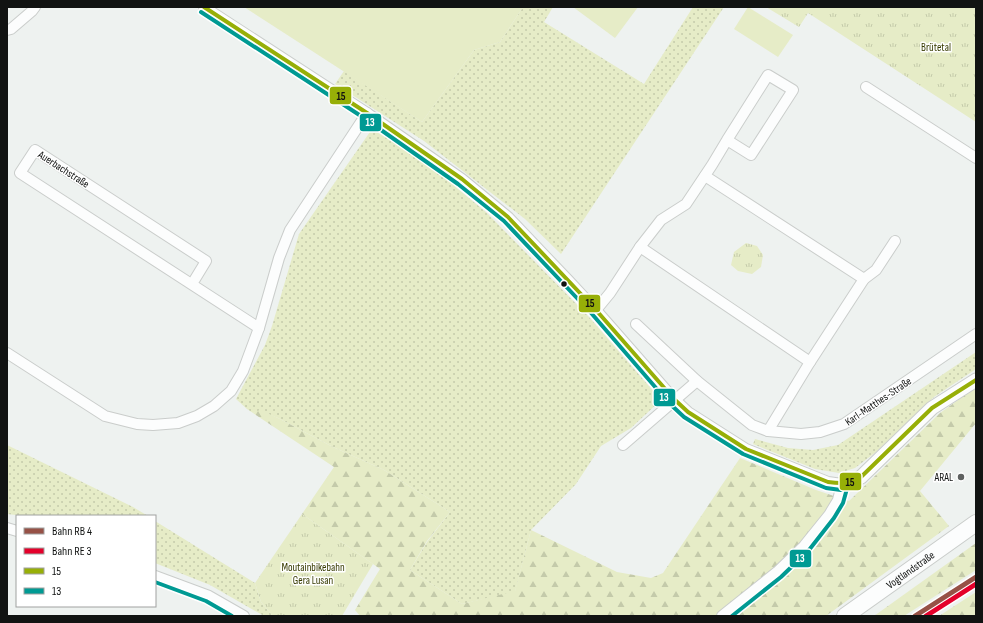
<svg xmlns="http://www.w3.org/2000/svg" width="983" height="623" viewBox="0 0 983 623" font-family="'Sofia Sans Condensed',sans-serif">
<defs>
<pattern id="grass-dots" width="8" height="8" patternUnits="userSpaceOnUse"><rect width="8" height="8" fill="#e6ecc7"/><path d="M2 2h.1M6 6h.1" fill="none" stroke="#c4caaa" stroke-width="1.8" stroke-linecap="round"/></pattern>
<pattern id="forest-firs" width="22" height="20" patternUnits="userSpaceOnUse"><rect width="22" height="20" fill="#e6ecc7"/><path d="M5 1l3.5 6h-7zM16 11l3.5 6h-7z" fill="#c4caaa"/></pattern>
<pattern id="park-tufts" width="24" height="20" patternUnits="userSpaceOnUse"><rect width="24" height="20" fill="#e6ecc7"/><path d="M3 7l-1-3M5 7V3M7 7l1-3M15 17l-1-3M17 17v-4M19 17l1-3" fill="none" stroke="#c4caaa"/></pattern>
</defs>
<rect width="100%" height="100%" fill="#eef2f0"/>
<!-- grass -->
<g fill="url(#grass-dots)">
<path d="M523,7H553L544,22L644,84L693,7H724L561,254L525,219L424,141L335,84L344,71L422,122L474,50L500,42Z"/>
<path d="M372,129L429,165L487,213L589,317L661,400L631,428L601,446L576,484L531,530L515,592L462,604L410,570L427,542L450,512L384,470L333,447L278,418L260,411L253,413L247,409L236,399L265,345L272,326L299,234Z"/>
<path d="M976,352V369L934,397L876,452L855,468L839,473L815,469L753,444L755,439L788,448L813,450L838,445Z"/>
<path d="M7,445L133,507L148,516H25L7,514Z"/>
<path d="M155,521L255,583L261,602L273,616H264L210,585L155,563Z"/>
</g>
<!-- forest -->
<g fill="url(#forest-firs)">
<path d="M976,387V423L920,491L949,526L826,616H360L355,610L380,569L302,514L334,467L253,413L260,410L278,418L333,447L384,470L450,512L427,541L410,570L462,604L515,591L531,530L617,572L651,578L663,573L740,458L816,490L849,501L940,413Z"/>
<path d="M976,543V570L904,616H874Z"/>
<path d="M976,592V616H939Z"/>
</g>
<!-- park -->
<g fill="url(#park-tufts)">
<path d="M766,7H971L976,9V122L808,13L799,27Z"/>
<path d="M746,243L757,246L763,255L761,267L752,274L738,271L731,265L734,252Z"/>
<path d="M302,514L373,564L342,616H273L261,602L255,583Z"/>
</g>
<!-- pitch -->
<g fill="#e6ecc7">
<path d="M244,7H523L500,42L474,50L422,122Z"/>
<path d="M573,7H638L615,38Z"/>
<path d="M748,7L793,35L778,57L734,29Z"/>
</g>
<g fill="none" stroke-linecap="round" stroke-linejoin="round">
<defs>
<g id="minor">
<path d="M204,7L367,113L462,179L508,217L568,280L596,310L674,399L688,412L746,449L828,482L842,484L838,500L829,515L804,546L777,572L722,616"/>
<path d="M7,30L11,29L32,11L35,7"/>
<path d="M866,87L976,158"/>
<path d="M705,176L864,279"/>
<path d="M640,247L810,362"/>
<path d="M192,284L206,261L35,150L20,173L259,328"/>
<path d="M596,310L610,293L640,247L661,220L686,204L712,165L727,140L768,75L793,90L751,155L727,140"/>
<path d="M636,324L697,381L752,425L768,431L801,434L820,432L844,424L976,334"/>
<path d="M7,353L105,416L137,424L153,425L178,423L197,416L214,406L231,391L243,371L259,328L279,258L290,230L367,113"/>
<path d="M768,431L810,362L864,279L876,270L895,241"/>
<path d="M623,445L697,381"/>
<path d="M7,528L17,531"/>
<path d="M155,576L209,596L244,616"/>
</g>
<path id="tertiary" d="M842,484L852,482L861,477L932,408L976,380"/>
<g id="primary">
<path id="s1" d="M845,616L976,523"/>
</g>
</defs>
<!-- minor casing -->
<use href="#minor" stroke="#cacdcb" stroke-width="12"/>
<!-- tertiary casing -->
<use href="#tertiary" stroke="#cacdcb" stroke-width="15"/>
<!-- primary casing -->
<use href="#primary" stroke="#cacdcb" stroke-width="18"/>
<!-- minor -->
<use href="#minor" stroke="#fcfdfd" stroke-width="10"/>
<!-- tertiary -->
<use href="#tertiary" stroke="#fcfdfd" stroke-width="13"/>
<!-- primary -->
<use href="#primary" stroke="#fcfdfd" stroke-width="16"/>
<defs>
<path id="bus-1" d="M204,7L367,113L462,179L508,217L596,310L674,399L688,412L746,449L828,482C842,484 849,484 861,477L932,408L976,380"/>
<g id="bus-2">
<path d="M201,12L364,118L458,184L504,221L592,314L669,403L684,417L743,454L826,488L841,490"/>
<path d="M155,582L206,601L232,616"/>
<path d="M732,616L781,577L809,550L834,518L843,503L848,485"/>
</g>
</defs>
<!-- bus-1 casing -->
<use href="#bus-1" stroke="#fff" stroke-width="7"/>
<!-- bus-2 casing -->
<use href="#bus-2" stroke="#fff" stroke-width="7"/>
<!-- bus-1 -->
<use href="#bus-1" stroke="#97af07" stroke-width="4"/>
<!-- bus-2 -->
<use href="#bus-2" stroke="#009a93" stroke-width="4"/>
<defs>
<path id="rail-1" d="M915,616L976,577"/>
<path id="rail-2" d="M926,616L976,584"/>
</defs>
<!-- rail-1 casing -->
<use href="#rail-1" stroke="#fff" stroke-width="8"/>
<!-- rail-2 casing -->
<use href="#rail-2" stroke="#fff" stroke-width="8"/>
<!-- rail-1 -->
<use href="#rail-1" stroke="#965146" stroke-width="5"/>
<!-- rail-2 -->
<use href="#rail-2" stroke="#e4002b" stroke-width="5"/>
</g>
<!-- markers -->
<circle fill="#111312" stroke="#fff" stroke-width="1.5" cx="564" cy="284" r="3.5"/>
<circle fill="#5e6160" stroke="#fff" stroke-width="1.5" cx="961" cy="477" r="4"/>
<g text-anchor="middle" stroke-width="3" stroke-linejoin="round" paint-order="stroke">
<!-- park labels -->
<g font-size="11" fill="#373b00" stroke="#fff">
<text x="936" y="51">Brütetal</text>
<text x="313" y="571">Moutainbikebahn<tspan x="313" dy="13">Gera Lusan</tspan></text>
</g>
<!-- street labels -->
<g font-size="11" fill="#111312" stroke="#fff">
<text transform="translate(64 169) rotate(33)" y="4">Auerbachstraße</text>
<text transform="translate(878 401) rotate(-34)" y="4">Karl-Matthes-Straße</text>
<text dy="4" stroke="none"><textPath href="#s1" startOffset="80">Vogtlandstraße</textPath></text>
</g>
<!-- poi labels -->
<g font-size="11" fill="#111312" stroke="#fff" text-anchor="end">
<text x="953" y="481">ARAL</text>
</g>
</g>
<g stroke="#fff" stroke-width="1.5">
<rect x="329" y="86" width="23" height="19" rx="4" fill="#97af07"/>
<rect x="359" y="113" width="23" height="19" rx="4" fill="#009a93"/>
<rect x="578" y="294" width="23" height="19" rx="4" fill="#97af07"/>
<rect x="653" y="388" width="23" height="19" rx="4" fill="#009a93"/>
<rect x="839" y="472" width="23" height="19" rx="4" fill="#97af07"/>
<rect x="789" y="549" width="23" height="19" rx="4" fill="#009a93"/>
</g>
<g font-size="11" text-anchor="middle" font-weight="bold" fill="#fff">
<text x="370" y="126">13</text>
<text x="664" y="401">13</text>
<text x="800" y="562">13</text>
</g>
<g font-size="11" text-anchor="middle" font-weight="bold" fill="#111">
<text x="341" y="100">15</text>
<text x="590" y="307">15</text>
<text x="850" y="486">15</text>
</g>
<!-- border -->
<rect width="983" height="623" fill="none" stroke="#111312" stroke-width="16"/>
<!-- legend -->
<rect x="16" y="515" width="140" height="92" fill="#ffffff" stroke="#a0a1a0"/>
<rect x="24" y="528" width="20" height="6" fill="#965146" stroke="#a0a1a0"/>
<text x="52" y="535" font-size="12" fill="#111312">Bahn RB 4</text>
<rect x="24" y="548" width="20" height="6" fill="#e4002b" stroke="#a0a1a0"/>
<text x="52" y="555" font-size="12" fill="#111312">Bahn RE 3</text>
<rect x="24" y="568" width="20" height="6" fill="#97af07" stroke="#a0a1a0"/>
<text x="52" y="575" font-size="12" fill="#111312">15</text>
<rect x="24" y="588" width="20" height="6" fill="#009a93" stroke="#a0a1a0"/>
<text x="52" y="595" font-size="12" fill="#111312">13</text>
</svg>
